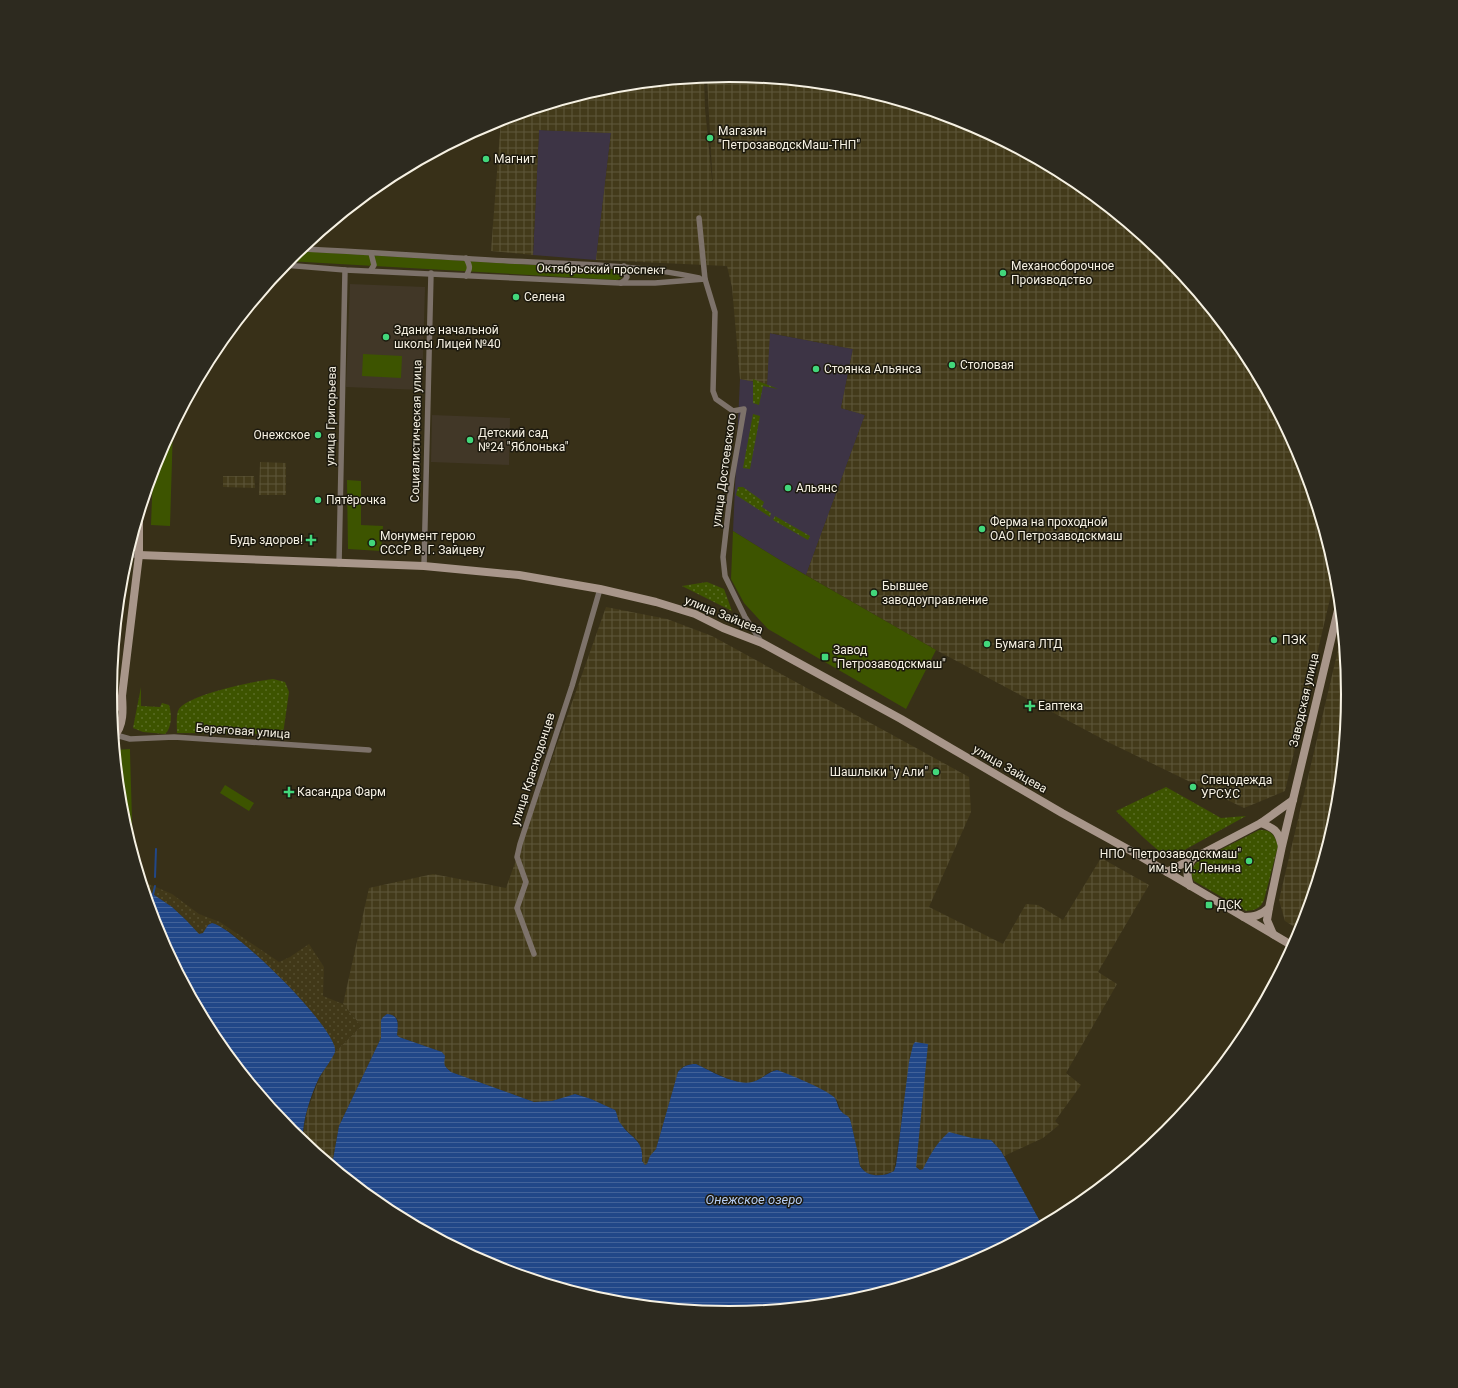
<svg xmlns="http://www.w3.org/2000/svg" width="1458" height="1388" viewBox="0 0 1458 1388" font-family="Roboto,sans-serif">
<defs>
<pattern id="industrial-grid" width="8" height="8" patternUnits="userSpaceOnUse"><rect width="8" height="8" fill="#433a1a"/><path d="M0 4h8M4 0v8" fill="none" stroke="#5f573b"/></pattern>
<pattern id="grass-dots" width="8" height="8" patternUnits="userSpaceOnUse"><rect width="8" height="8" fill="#3d5400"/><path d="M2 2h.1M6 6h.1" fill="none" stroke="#5a6d25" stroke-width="1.8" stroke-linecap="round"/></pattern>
<pattern id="sand-dots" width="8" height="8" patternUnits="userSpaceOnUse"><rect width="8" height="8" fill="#413818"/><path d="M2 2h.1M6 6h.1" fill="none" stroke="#544c2e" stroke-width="1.8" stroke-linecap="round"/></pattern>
<pattern id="water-rules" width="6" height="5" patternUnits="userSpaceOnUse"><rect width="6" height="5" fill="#214788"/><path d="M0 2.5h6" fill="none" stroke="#426299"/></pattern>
</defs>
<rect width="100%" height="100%" fill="#383018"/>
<!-- commercial -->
<g fill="#3d3445">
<path d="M539,130L611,133L596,260L533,255Z"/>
<path d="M769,333L853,349L841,408L865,415L806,575L783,562L733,531L740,379L767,384Z"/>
</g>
<!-- industrial -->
<g fill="url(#industrial-grid)">
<path d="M729,75L850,87L966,122L1073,179L1167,256L1244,350L1301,457L1336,573L1285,791L1244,808L1110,743L936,650L806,575L865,415L841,408L853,349L770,333L767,384L740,379L732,287L727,266L596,260L611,133L539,130L533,255L491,251L501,119L608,87L704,78L705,109L713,189L707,77Z"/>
<path d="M260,462L286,463V495H259Z"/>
<path d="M223,476H254L255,488L223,487Z"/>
<path d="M606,607L667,619L712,636L969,777L971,812L929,907L1003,944L1026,904L1038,905L1063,920L1101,858L1149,885L1098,972L1117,984L1066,1073L1081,1085L1055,1121L1059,1125L1043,1138L1004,1156L1001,1151L991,1140L972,1138L934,1149L923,1170H920L916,1166L913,1045L894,1171L883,1175H872L865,1172L860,1165L852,1126L841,1111L837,1100L831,1096L812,1085L777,1070L769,1072L760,1079L751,1083H743L731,1080L696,1064H690L682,1067L678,1073L656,1149L647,1164L645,1165L642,1161V1154L638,1141L622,1126L619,1122L615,1110L591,1099L576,1094L552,1101L534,1102L451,1072L445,1066L443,1062L445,1058L442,1052L399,1037L397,1035L398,1021L396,1017L393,1015L381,1020V1038L339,1126L332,1165L304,1142V1127L307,1111L319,1079L335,1052L361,1026L343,1004L369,888L433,874L506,888Z"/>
<path d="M1342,633L1348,694L1336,815L1301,931L1285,921L1279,900Z"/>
</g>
<!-- education -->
<g fill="#413727">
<path d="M350,284L425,287L422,390L346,387Z"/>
<path d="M432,415L510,418L509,465L431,462Z"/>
</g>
<!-- grass -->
<g fill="url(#grass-dots)">
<path d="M753,379L778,389L763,386L759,405L753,403Z"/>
<path d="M753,414L760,416L750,469L743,468Z"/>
<path d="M738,487H743L764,502L762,507L771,513L770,517L736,495Z"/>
<path d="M775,516L810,536L808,540L773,520Z"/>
<path d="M707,582L724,589L732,611L682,586Z"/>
<path d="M273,679L285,682L289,692L283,734L177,733C177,727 176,717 178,711C184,695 256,681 273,679Z"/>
<path d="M141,687V706L160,707L162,703L169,705C172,714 172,728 165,734L143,732L133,728Z"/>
<path d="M1166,787L1221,818L1246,816L1168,859L1144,838L1116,811Z"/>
<path d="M1259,830C1271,829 1275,836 1278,846L1264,900C1260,909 1255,910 1246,911L1194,881C1190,874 1191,868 1197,862Z"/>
</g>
<!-- sand -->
<path fill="url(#sand-dots)" d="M142,881L172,894L199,914L220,922L279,962L290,957L309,944L324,967L323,996L343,1004L361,1026L335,1052C331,1024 269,966 247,947C240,941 232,932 223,928C219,926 213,926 208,925L205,931L201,935L196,933L186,920L172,907L144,888Z"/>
<!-- park -->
<g fill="#3d5400">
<path d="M297,251L620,270L622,274V278L617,280L287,261Z"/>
<path d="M363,354L402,356L401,378L362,376Z"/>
<path d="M173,427L170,526L151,525L153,471L157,457Z"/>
<path d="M347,480L361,481V525L383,526L381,551L348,549Z"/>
<path d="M733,531L783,562L936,650L906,709L768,629L744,603L731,579Z"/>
<path d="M130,749V752L133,853L122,815L115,750Z"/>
<path d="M225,785L254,803L249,811L220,793Z"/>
</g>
<!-- water -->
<g fill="url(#water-rules)">
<path d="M144,888L172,907L186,920L199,934L203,933L208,925L212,923C234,927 340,1031 335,1052C333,1058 323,1071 319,1078C312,1092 300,1126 304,1142L291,1132L214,1038L157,931Z"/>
<path d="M387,1014C400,1015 398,1025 397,1035L399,1037L442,1052L445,1056C444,1065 443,1065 451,1072L534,1102L552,1101L575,1094L591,1099L615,1110C618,1115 617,1120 621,1124C631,1139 644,1139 642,1161L645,1165L647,1164L650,1156L656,1149L678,1072C683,1066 688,1064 696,1064C711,1071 736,1086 752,1082C762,1080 767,1072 777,1070C791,1075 823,1088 834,1097C838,1101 837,1107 841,1111C844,1115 848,1115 850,1119C853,1130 855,1142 858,1153C858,1157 859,1162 860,1166C867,1178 884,1177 894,1171L896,1165L909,1062L913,1045L915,1042L928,1044L916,1167L920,1170L923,1169C930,1155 937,1142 949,1132L972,1138L991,1140L1001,1151L1042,1225L966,1266L850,1301L729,1313L608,1301L492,1266L385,1209L332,1165L339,1126L381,1038V1020L383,1017Z"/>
</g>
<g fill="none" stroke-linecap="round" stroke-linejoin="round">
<!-- stream -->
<g stroke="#214788" stroke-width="2">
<path d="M155,877L156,849"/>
<path d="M153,895L155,886"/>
</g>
<!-- minor -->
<g stroke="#7d726a" stroke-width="5.5">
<path d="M699,218L705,279L715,312L713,391L716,399L733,411L744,409L732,478L723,557L725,576L745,617L762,643"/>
<path d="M301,249C370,252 440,257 509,261C573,264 636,264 699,278"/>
<path d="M466,258C470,266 471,268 466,276"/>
<path d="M284,265L345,270L620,283H655L705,279"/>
<path d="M371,270L374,265L371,253"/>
<path d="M621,283L625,280L627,277L624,266"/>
<path d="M128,555H139"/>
<path d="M339,564L345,270"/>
<path d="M424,566L431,273"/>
<path d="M116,735L130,739L174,737L369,750"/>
<path d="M534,954L517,908L526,882L517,857L520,844L572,686L600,589"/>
</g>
<!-- secondary -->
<g stroke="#a8968a" stroke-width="8">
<path d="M139,555L424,566L519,575L600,589L656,602L695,614L723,628L762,643L901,719L1062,813L1133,852L1293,946"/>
<path d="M112,714L122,697"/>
<path d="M114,736C124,726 123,709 122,696L139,555V516"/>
<path d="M1261,823C1273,828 1278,830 1281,843"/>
<path d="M1167,872L1261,823L1293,800"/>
<path d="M1190,886C1186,874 1187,869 1192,859"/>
<path d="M1244,917C1255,917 1261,915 1269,908"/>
<path d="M1273,934L1267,920L1269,908L1282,846L1339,606"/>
</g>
</g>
<!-- markers -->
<g fill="#42d77b" stroke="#1c190e" stroke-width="1.5">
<circle cx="710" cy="138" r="4"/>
<circle cx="486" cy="159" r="4"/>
<circle cx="1003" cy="273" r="4"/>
<circle cx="516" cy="297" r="4"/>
<circle cx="386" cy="337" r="4"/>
<circle cx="952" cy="365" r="4"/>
<circle cx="816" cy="369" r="4"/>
<circle cx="318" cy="435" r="4"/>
<circle cx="470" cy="440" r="4"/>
<circle cx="788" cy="488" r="4"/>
<circle cx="318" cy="500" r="4"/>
<circle cx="982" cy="529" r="4"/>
<path d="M309 534h4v4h4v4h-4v4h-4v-4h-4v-4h4z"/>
<circle cx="372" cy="543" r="4"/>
<circle cx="874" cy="593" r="4"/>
<circle cx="1274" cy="640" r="4"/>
<circle cx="987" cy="644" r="4"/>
<rect x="821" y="653" width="8" height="8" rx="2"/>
<path d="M1028 700h4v4h4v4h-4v4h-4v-4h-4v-4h4z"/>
<circle cx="936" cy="772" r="4"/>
<circle cx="1193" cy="787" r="4"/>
<path d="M287 786h4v4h4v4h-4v4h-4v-4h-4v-4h4z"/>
<circle cx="1249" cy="861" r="4"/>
<rect x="1205" y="901" width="8" height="8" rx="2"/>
</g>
<g text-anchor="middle" stroke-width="3" stroke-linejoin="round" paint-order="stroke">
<!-- poi labels -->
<g font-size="12" fill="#f6f1e3" stroke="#1c190e" text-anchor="start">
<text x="718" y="135">Магазин<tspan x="718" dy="14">"ПетрозаводскМаш-ТНП"</tspan></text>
<text x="494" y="163">Магнит</text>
<text x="1011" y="270">Механосборочное<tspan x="1011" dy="14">Производство</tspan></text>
<text x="524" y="301">Селена</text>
<text x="394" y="334">Здание начальной<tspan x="394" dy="14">школы Лицей №40</tspan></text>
<text x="960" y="369">Столовая</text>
<text x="824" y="373">Стоянка Альянса</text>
<text x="478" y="437">Детский сад<tspan x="478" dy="14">№24 "Яблонька"</tspan></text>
<text x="310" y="439" text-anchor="end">Онежское</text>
<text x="796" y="492">Альянс</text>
<text x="326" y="504">Пятёрочка</text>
<text x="990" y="526">Ферма на проходной<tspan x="990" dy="14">ОАО Петрозаводскмаш</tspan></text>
<text x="380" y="540">Монумент герою<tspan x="380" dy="14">СССР В. Г. Зайцеву</tspan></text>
<text x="303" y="544" text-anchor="end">Будь здоров!</text>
<text x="882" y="590">Бывшее<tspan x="882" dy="14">заводоуправление</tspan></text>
<text x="1282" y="644">ПЭК</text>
<text x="995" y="648">Бумага ЛТД</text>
<text x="833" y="654">Завод<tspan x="833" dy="14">"Петрозаводскмаш"</tspan></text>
<text x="1038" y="710">Еаптека</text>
<text x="928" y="776" text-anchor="end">Шашлыки "у Али"</text>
<text x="1201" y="784">Спецодежда<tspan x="1201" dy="14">УРСУ.С</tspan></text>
<text x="297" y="796">Касандра Фарм</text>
<text x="1241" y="858" text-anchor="end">НПО "Петрозаводскмаш"<tspan x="1241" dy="14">им. В. И. Ленина</tspan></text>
<text x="1217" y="909">ДСК</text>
</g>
<!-- street labels -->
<g font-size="12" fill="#f6f1e3" stroke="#1c190e">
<text transform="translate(601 269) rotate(1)" y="4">Октябрьский проспект</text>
<text transform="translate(331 416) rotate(-89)" y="4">улица Григорьева</text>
<text transform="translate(416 431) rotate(-89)" y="4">Социалистическая улица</text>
<text transform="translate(724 470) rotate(-82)" y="4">улица Достоевского</text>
<text transform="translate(724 615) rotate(22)" y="4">улица Зайцева</text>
<text transform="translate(1304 700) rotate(-77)" y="4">Заводская улица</text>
<text transform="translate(243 731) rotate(4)" y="4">Береговая улица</text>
<text transform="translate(533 769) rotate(-72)" y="4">улица Краснодонцев</text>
<text transform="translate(1010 769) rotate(30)" y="4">улица Зайцева</text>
</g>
<!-- water labels -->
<g font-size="13" font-style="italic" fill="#b3caf0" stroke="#1c190e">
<text x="754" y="1204">Онежское озеро</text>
</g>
</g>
<!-- crop -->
<path d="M0 0H1458V1388H0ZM117 694a612 612 0 1 1 1224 0a612 612 0 1 1-1224 0Z" fill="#2d2a1f" fill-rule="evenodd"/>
<path fill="none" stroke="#f6f1e3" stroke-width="2" d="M117 694a612 612 0 1 1 1224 0a612 612 0 1 1-1224 0Z"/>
</svg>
